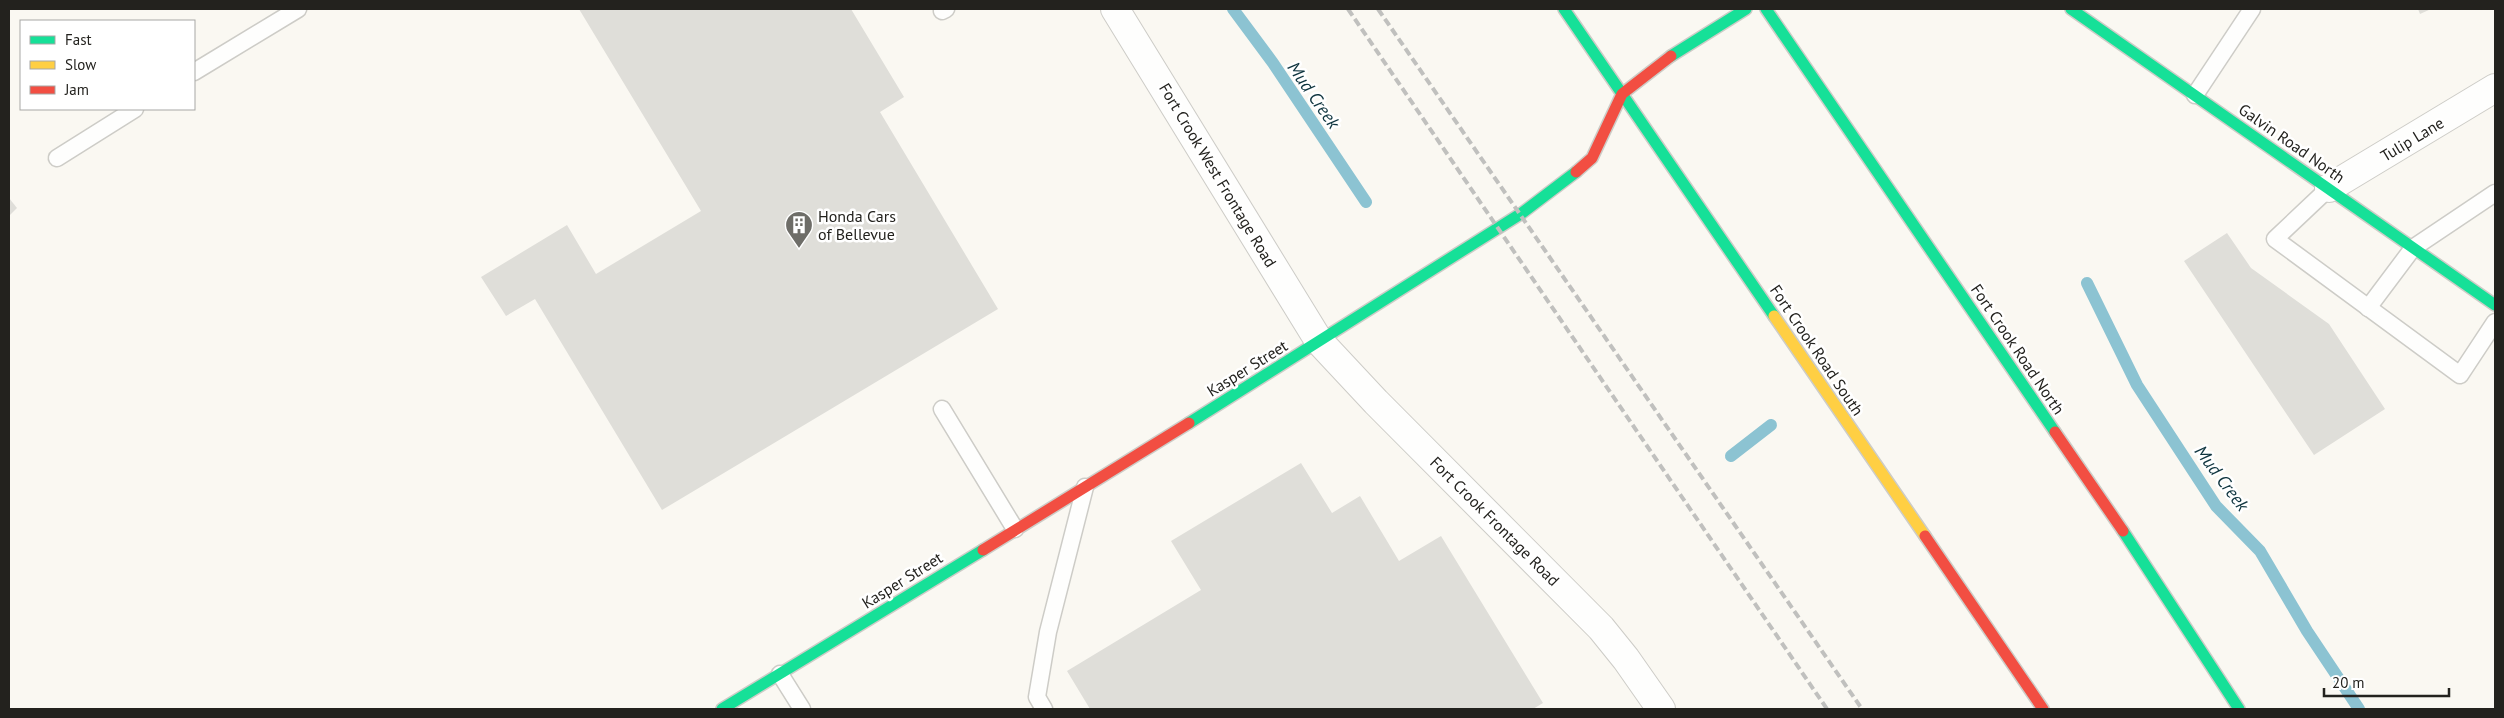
<svg xmlns="http://www.w3.org/2000/svg" width="2504" height="718" font-family="'PT Sans',sans-serif">
<rect width="100%" height="100%" fill="#faf8f2"/>
<g fill="none" stroke-linecap="round" stroke-linejoin="round">
<!-- stream -->
<g stroke="#8cc3d2" stroke-width="12">
<path d="M1233,9l40,54 93,139"/>
<path d="M2087,283l50,102 79,121 44,45 47,80 52,78"/>
<path d="M1731,456l40,-31"/>
</g>
</g>
<!-- building -->
<g fill="#dfded9">
<path d="M579,9h272l53,88 -24,15 118,197 -336,201 -127,-211 -29,17 -25,-39 86,-52 29,49 105,-63z"/>
<path d="M2418,9h13l-11,5z"/>
<path d="M9,198l8,10 -8,8z"/>
<path d="M2227,233l24,35 78,56 56,85 -71,46 -130,-194z"/>
<path d="M1301,463l31,50 28,-17 39,65 42,-25 102,167 -10,6h-443l-23,-38 134,-81 -30,-49z"/>
</g>
<g fill="none" stroke-linecap="round" stroke-linejoin="round">
<defs>
<g id="lane">
<path d="M942,11l4,-2"/>
<path d="M194,72l104,-63"/>
<path d="M2195,95l57,-86"/>
<path d="M57,158l78,-49"/>
<path d="M2329,188l-54,51 185,136 35,-53"/>
<path d="M2368,308l45,-60 82,-55"/>
<path d="M942,409l73,120"/>
<path d="M780,674l22,35"/>
<path d="M1044,709l-7,-12 11,-65 37,-145"/>
</g>
<g id="street">
<path d="M1115,9l204,332 57,61 225,226 25,31 35,50"/>
<path d="M2329,188l166,-100"/>
</g>
<g id="fast">
<path d="M1564,9l210,307"/>
<path d="M1766,9l289,423"/>
<path d="M2071,9l424,296"/>
<path d="M1671,56l75,-47"/>
<path d="M1189,423l333,-210 54,-41"/>
<path d="M2123,531l116,178"/>
<path d="M722,709l261,-159"/>
</g>
<path id="slow" d="M1774,316l151,220"/>
<g id="jam">
<path d="M1576,172l16,-14 30,-64 49,-38"/>
<path d="M2055,432l68,99"/>
<path d="M1925,536l118,173"/>
<path d="M983,550l206,-127"/>
</g>
</defs>
<!-- lane casing -->
<use href="#lane" stroke="#cdccc7" stroke-width="19"/>
<!-- street casing -->
<use href="#street" stroke="#cdccc7" stroke-width="30"/>
<!-- fast casing -->
<use href="#fast" stroke="#cdccc7" stroke-width="14"/>
<!-- slow casing -->
<use href="#slow" stroke="#cdccc7" stroke-width="14"/>
<!-- jam casing -->
<use href="#jam" stroke="#cdccc7" stroke-width="14"/>
<!-- lane -->
<use href="#lane" stroke="#fefefd" stroke-width="16"/>
<!-- street -->
<use href="#street" stroke="#fefefd" stroke-width="28"/>
<!-- fast -->
<use href="#fast" stroke="#16e098" stroke-width="11"/>
<!-- slow -->
<use href="#slow" stroke="#ffcf43" stroke-width="11"/>
<!-- jam -->
<use href="#jam" stroke="#f24e42" stroke-width="11"/>
<!-- rail -->
<g stroke="#c0c0be" stroke-width="4" stroke-dasharray="8 4" stroke-linecap="butt">
<path d="M1348,9l479,700"/>
<path d="M1378,9l484,700"/>
</g>
</g>
<!-- icons -->
<defs>
<symbol id="building-pin" viewBox="-11 -11 22 30"><path d="M0 17L-7.5 6A9.5 9.5 0 1 1 7.5 6Z" fill="#6e6d68" stroke="#fff"/><path d="M-4-6H4V6H1V3H-1V6H-4ZM-2.5-4.3h1.7v1.8h-1.7ZM.8-4.3h1.7v1.8H.8ZM-2.5-1h1.7V.8h-1.7ZM.8-1h1.7V.8H.8Z" fill="#fff"/></symbol>
</defs>
<g fill-rule="evenodd">
<use href="#building-pin" x="783" y="209" width="32" height="43"/>
</g>
<g text-anchor="middle" dominant-baseline="central" stroke-width="5" stroke-linejoin="round" paint-order="stroke">
<!-- street labels -->
<g font-size="16" fill="#23221e" stroke="#fff">
<text transform="translate(2412 139) rotate(-31)">Tulip Lane</text>
<text transform="translate(2292 143) rotate(35)">Galvin Road North</text>
<text transform="translate(1218 175) rotate(59)">Fort Crook West Frontage Road</text>
<text transform="translate(2018 349) rotate(56)">Fort Crook Road North</text>
<text transform="translate(1817 350) rotate(56)">Fort Crook Road South</text>
<text transform="translate(1247 368) rotate(-32)">Kasper Street</text>
<text transform="translate(1495 521) rotate(45)">Fort Crook Frontage Road</text>
<text transform="translate(902 580) rotate(-32)">Kasper Street</text>
</g>
<!-- poi labels -->
<g font-size="16" fill="#23221e" stroke="#fff" text-anchor="start">
<text x="818" y="216">Honda Cars<tspan x="818" dy="18">of Bellevue</tspan></text>
</g>
<!-- water labels -->
<g font-size="18" font-style="italic" fill="#0e343e" stroke="#fff">
<text transform="translate(1314 95) rotate(55)">Mud Creek</text>
<text transform="translate(2222 478) rotate(53)">Mud Creek</text>
</g>
</g>
<!-- border -->
<rect width="2504" height="718" fill="none" stroke="#23221e" stroke-width="20"/>
<!-- legend -->
<rect x="20" y="20" width="175" height="90" fill="#ffffff" stroke="#a7a7a5"/>
<rect x="30" y="36" width="25" height="8" fill="#16e098" stroke="#a7a7a5"/>
<text x="65" y="45" font-size="15" fill="#23221e">Fast</text>
<rect x="30" y="61" width="25" height="8" fill="#ffcf43" stroke="#a7a7a5"/>
<text x="65" y="70" font-size="15" fill="#23221e">Slow</text>
<rect x="30" y="86" width="25" height="8" fill="#f24e42" stroke="#a7a7a5"/>
<text x="65" y="95" font-size="15" fill="#23221e">Jam</text>
<!-- scale -->
<path d="M2324 688v8h125v-8" fill="none" stroke="#23221e" stroke-width="2.5"/>
<text x="2332" y="688" font-size="15" fill="#23221e" stroke="#ffffff" stroke-width="4" paint-order="stroke">20 m</text>
</svg>
